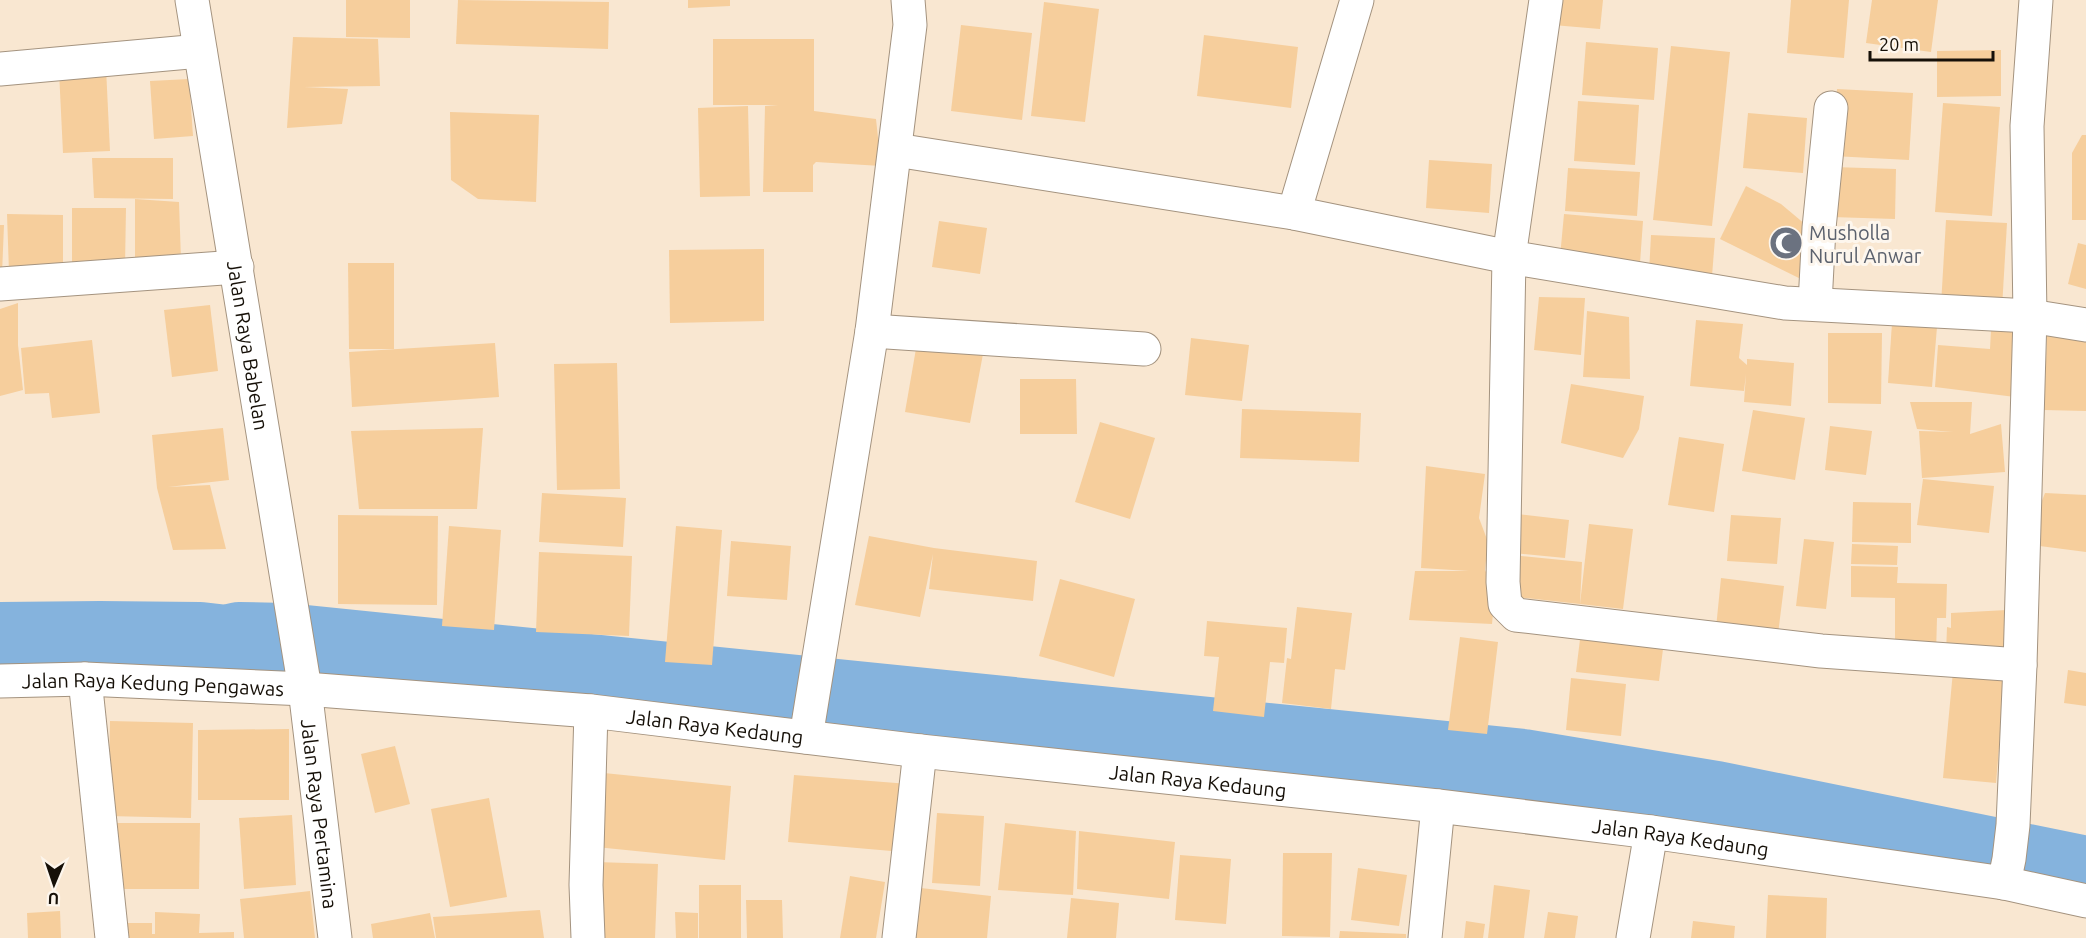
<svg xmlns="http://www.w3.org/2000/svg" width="2086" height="938" font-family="Ubuntu,sans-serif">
<rect width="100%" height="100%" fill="#f9e7d1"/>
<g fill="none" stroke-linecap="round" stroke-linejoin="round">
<!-- river -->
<path stroke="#85b3dd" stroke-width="74" d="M0,639l100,-1 100,1 26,3 13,-3 47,1 1237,126 193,32 370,75"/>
</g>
<!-- building -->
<g fill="#f6ce9c">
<path d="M346,0h64v38l-64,-1z"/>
<path d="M458,0l151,2 -1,47 -152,-5z"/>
<path d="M688,0h42v6l-42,2z"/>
<path d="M1555,0h48l-3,29 -47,-4z"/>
<path d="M1791,0h58l-5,58 -57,-5z"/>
<path d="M1872,0h66l-7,52 -65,-9z"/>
<path d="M1044,2l55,7 -14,113 -54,-6z"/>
<path d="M961,25l71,8 -10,87 -71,-9z"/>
<path d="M1204,35l94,12 -7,61 -94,-12z"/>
<path d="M293,37l85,2 2,47 -76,1 44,2 -6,35 -55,4z"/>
<path d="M713,39h101v72l62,8 5,47 -65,-4 -3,3v27h-50l2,-86 13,-1h-65z"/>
<path d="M1586,42l72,6 -4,52 -72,-5z"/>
<path d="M1671,46l59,6 -18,174 -59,-6z"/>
<path d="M2001,50v46l-64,1v-46z"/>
<path d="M106,68l4,83 -47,2 -4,-82z"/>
<path d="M189,79l4,57 -39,3 -4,-58z"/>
<path d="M1837,89l76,4 -4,67 -76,-4z"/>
<path d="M1578,101l61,4 -4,60 -61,-4z"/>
<path d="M1943,103l57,4 -8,109 -57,-4z"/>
<path d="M748,106l2,90 -50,1 -2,-89z"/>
<path d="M450,112l89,3 -3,87 -58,-3 -27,-19z"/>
<path d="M1748,113l59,5 -4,55 -60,-5z"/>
<path d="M2082,135h4v85h-14v-67z"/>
<path d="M92,158h81v41l-79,-1z"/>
<path d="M1429,160l63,4 -3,49 -63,-5z"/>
<path d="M1833,167l63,2 -1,50 -64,-2z"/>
<path d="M1568,168l72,4 -3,44 -72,-5z"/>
<path d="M1746,186l35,18 31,26 -1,54 -91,-45z"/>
<path d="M135,199l44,3 2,58 -46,1z"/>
<path d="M72,208h54l-1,59h-53z"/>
<path d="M7,214l56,1v58l-54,-1z"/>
<path d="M1564,214l79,7 -3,42 -80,-6z"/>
<path d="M1946,220l61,3 -5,85 -61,-3z"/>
<path d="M939,221l48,7 -7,46 -48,-7z"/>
<path d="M0,225h4l-2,49h-2z"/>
<path d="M1651,235l64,3 -3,38 -63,-3z"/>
<path d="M2078,243l8,2v44l-18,-5z"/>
<path d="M764,249v72l-94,2 -1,-73z"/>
<path d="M348,263h46v86h-45z"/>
<path d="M1539,297l46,1 -4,57 -47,-5z"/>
<path d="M18,303v42l5,45 -23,6v-87z"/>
<path d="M210,305l8,66 -46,6 -8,-67z"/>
<path d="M1587,311l42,6 1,62 -47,-2z"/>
<path d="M1696,320l47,4 -4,34 8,7v-6l47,4 -3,43 -47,-4 2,-28 -2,17 -54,-5z"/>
<path d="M1892,323l45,4 -5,60 -44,-4z"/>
<path d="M1991,330l29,3 -5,64 -80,-10 3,-42 52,4z"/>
<path d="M1828,333h54l-1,71 -53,-1z"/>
<path d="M2047,336l39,1v74l-42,-1z"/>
<path d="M1191,338l58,7 -7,56 -57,-6z"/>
<path d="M92,340l8,73 -48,5 -3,-25 -24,1 -4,-46z"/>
<path d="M495,343l4,54 -147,10 -3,-55z"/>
<path d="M917,343l66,11 -13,69 -65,-11z"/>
<path d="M617,363l3,126 -63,1 -3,-126z"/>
<path d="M1020,379h56l1,55h-57z"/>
<path d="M1571,384l73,12 -5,33 -16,29 -62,-15z"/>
<path d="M1910,402h62l-2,32 31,-10 4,48 -83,6 -3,-47 34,1 -36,-3z"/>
<path d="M1242,409l119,4 -2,49 -119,-4z"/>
<path d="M1753,410l52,8 -10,62 -53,-9z"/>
<path d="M1100,422l55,16 -25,81 -55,-17z"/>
<path d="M1830,426l42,5 -6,44 -41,-5z"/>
<path d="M223,428l6,52 -61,7 42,-2 16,64 -53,1 -16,-62 -5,-53z"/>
<path d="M483,428l-6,81h-118l-8,-78z"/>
<path d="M1679,437l45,7 -10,68 -46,-7z"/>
<path d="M1426,466l59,8 -6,44 9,24 -3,28 10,23 -3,31 -83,-4 6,-49h54l-48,-3z"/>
<path d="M1923,479l71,7 -5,47 -72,-8z"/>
<path d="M542,493l84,5 -3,49 -84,-5z"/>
<path d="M2045,493l41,2v57l-61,-8z"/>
<path d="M1853,502l58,1v40l-59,-1z"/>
<path d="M1517,514l52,6 -4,38 -52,-5z"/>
<path d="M338,515l100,1 -1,89 -99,-1z"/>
<path d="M1731,515l50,3 -4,46 -50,-3z"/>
<path d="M1589,524l44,5 -10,80 -43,-5z"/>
<path d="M449,526l52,4 -7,100 -52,-4z"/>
<path d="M676,526l46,4 -10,135 -47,-3z"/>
<path d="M869,536l65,12 103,13 -4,40 -104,-12 4,-35 -13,63 -65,-12z"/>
<path d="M1804,539l30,3 -8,67 -30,-3z"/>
<path d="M731,541l60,5 -4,54 -60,-4z"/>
<path d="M1852,544l46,2 -1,19 -46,-1z"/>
<path d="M539,552l93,4 -3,80 -93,-4z"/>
<path d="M1512,555l70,7 -2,42 -73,-8z"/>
<path d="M1851,566l47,1 -1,16 50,1 -1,34h-9l-1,36h-41v-56l-44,-1z"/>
<path d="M1721,578l63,8 -6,48 -62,-6z"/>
<path d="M1060,579l75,20 -21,78 -75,-21z"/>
<path d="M1297,607l55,6 -7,57 -10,-1 -4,40 -49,-6 5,-45 4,1z"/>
<path d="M2007,610l-3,43h-58l1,-26 4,1v-15z"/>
<path d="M1207,621l80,7 -3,35 -14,-1 -6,55 -51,-6 6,-54 -15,-1z"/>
<path d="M1581,631l83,10 -5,40 -83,-9z"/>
<path d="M1460,637l38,5 -11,92 -39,-4z"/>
<path d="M2068,670l18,3v33l-22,-3z"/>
<path d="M1953,671l52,5 -9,107 -53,-5z"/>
<path d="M1571,678l55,6 -5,52 -55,-6z"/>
<path d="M110,721l83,2 -2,95 -83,-2z"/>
<path d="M289,729v71h-91v-70z"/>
<path d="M395,746l15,58 -35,9 -14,-59z"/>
<path d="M604,773l127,13 -6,74 -129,-13z"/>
<path d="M794,775l115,9 -6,68 -115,-10z"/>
<path d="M489,798l18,99 -57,10 -19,-98z"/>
<path d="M937,813l47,3 -4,70 -48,-3z"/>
<path d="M292,815l4,70 -52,4 -5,-71z"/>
<path d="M107,823h93l-1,66h-92z"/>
<path d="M1005,823l71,8 -3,64 -75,-5z"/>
<path d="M1079,831l96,11 -6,57 -92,-10z"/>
<path d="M1283,853h49l-2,84 -48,-1z"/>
<path d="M1180,855l51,4 -5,65 -51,-4z"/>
<path d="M596,862l62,2 -3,74h-61z"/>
<path d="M1358,868l49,7 -8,51 -48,-6z"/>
<path d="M850,876l35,6 -9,56h-36z"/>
<rect x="699" y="885" width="42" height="53"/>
<path d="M1494,885l36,5 -6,48h-36z"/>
<path d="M912,887l79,9 -4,42h-81z"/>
<path d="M310,891l5,47h-71l-4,-39z"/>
<path d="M1768,895l59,3 -1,40h-60z"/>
<path d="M1071,898l48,5 -3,35h-49z"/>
<path d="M746,900h36l1,38h-36z"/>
<path d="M540,910l4,28h-108l-3,-21z"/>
<path d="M60,911l1,27h-33l-1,-25z"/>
<path d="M155,912l45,2 -1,19 35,-1v6h-112v-15h30v11h3z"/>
<path d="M675,912l23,1v25h-22z"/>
<path d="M1548,912l30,4 -3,22h-31z"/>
<path d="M430,913l5,25h-62l-2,-14z"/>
<path d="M1466,921l19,3 -2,14h-19z"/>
<path d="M1693,921l42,5 -1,12h-43z"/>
<path d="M1340,931l66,3v4h-67z"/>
</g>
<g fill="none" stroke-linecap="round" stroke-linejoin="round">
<defs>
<g id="minor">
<path d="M1546,0l-37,257 -6,325 2,22 11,11 305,36 199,14"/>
<path d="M0,69l200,-18"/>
<path d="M896,150l398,63 215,44 276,46 245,13 56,9"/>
<path d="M1294,213l63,-213"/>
<path d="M0,284l237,-17"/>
<path d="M1815,304l4,-76 12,-120"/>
<path d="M872,331l272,18"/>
<path d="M85,679l27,259"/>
<path id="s1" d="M0,681l85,-2 220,10 286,22 329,40 518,55 213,26 353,51 82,18"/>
<path d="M806,737l66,-406 38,-306 -2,-25"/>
<path d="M2004,883l5,-24 4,-34 7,-160 10,-349 -3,-190 9,-126"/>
<path d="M588,938l-2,-53 5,-174"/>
<path d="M899,938l21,-187"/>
<path d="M1425,938l13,-132"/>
<path d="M1633,938l18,-106"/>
</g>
<g id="major">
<path id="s2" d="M192,0l113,689 30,249"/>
</g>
</defs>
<!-- minor casing -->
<use href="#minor" stroke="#a4937f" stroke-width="35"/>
<!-- major casing -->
<use href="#major" stroke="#a4937f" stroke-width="35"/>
<!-- minor -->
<use href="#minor" stroke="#fff" stroke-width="33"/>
<!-- major -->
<use href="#major" stroke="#fff" stroke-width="33"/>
</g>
<!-- icons -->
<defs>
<symbol id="mosque-disc" viewBox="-11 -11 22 22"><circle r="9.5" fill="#6b7280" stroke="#fdf6ed"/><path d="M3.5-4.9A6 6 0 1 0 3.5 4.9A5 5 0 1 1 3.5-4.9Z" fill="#fff"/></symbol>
</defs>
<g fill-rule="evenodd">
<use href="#mosque-disc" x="1767" y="224" width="38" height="38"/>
</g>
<g text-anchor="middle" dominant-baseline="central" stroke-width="6" stroke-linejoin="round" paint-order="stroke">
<!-- worship labels -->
<g font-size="20" fill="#5b616d" stroke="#fdf6ed" text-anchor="start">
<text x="1809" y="232">Musholla<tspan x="1809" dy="23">Nurul Anwar</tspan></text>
</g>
<!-- street labels -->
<g font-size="20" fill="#161008" stroke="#fdf6ed">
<text stroke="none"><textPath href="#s2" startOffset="350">Jalan Raya Babelan</textPath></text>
<text stroke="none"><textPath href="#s1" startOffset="153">Jalan Raya Kedung Pengawas</textPath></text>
<text stroke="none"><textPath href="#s1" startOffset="717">Jalan Raya Kedaung</textPath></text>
<text stroke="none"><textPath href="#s1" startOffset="1203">Jalan Raya Kedaung</textPath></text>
<text stroke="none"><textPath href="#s2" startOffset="824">Jalan Raya Pertamina</textPath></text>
<text stroke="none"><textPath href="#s1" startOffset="1689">Jalan Raya Kedaung</textPath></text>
</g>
</g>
<!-- north arrow -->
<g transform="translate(54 884) rotate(182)" stroke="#fdf6ed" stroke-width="4.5" paint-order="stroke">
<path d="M0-4.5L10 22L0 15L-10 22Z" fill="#161008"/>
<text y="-9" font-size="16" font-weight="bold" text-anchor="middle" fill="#161008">U</text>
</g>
<!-- scale -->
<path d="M1870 51v9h123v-9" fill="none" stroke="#161008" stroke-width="3"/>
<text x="1879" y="51" font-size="18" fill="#161008" stroke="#fdf6ed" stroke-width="4.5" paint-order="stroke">20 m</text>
</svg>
